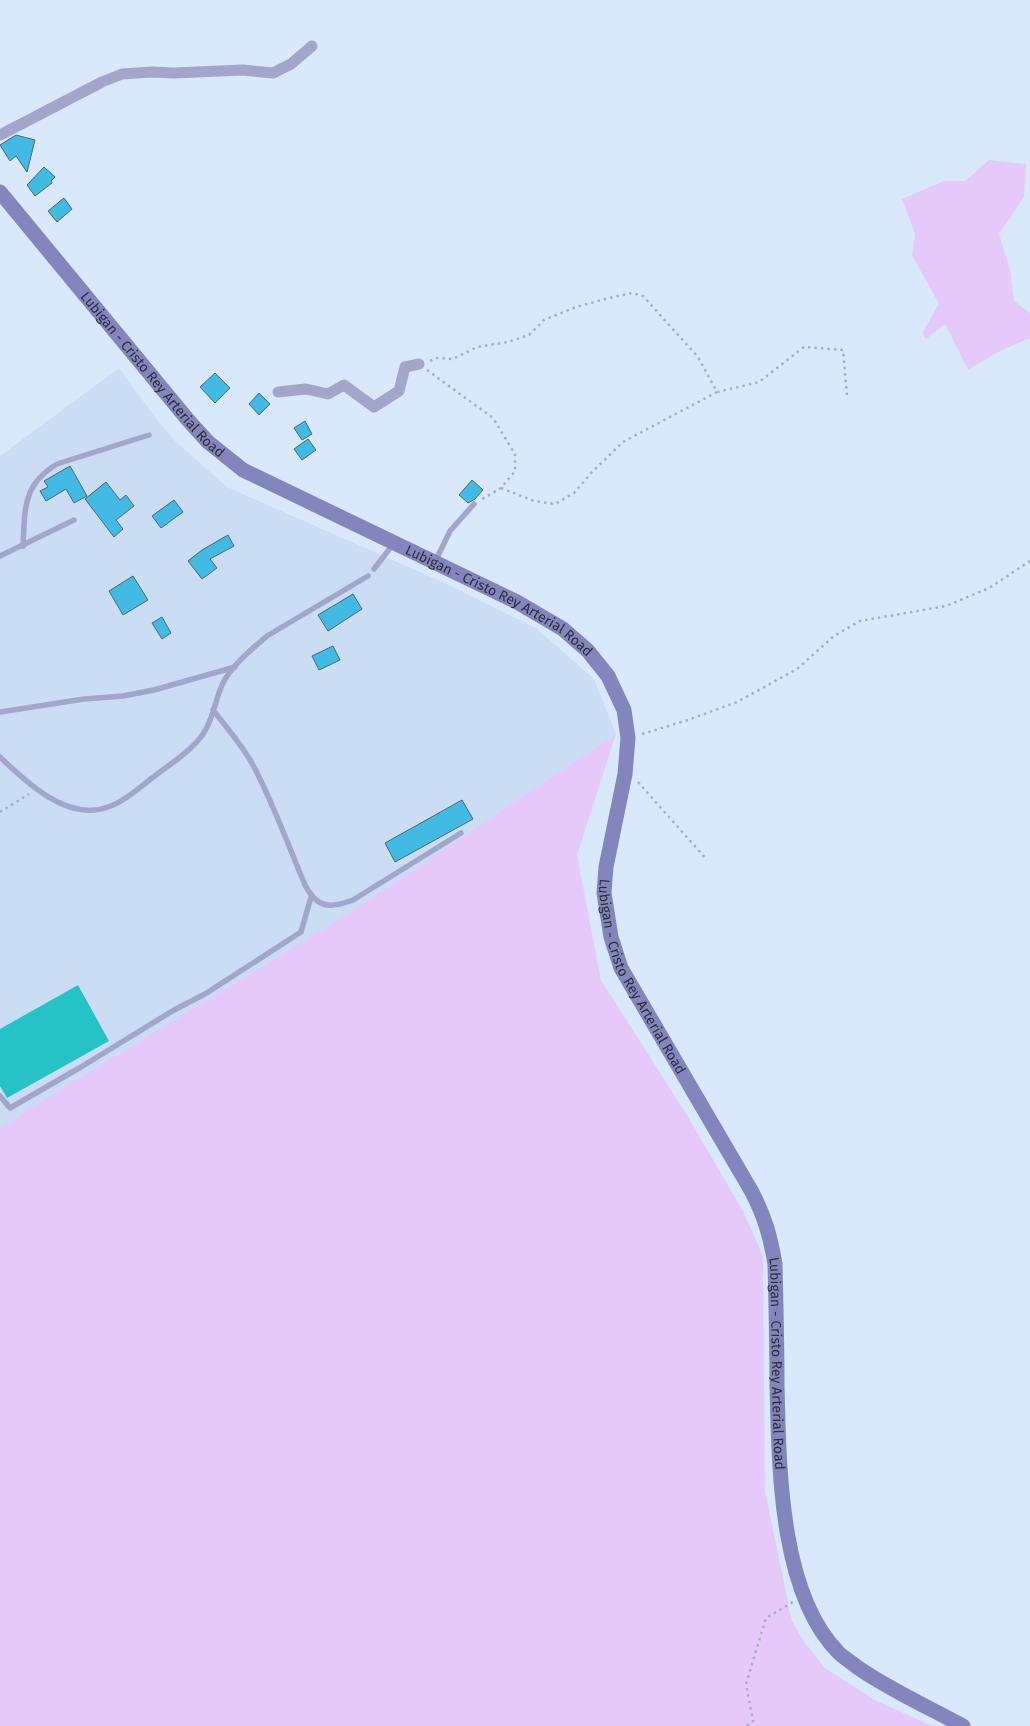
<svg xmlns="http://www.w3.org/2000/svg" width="1030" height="1726" font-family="'Fira Sans',sans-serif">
<rect width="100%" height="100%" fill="#dae8fb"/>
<!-- built -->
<path fill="#caddf5" d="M119,368l36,49 20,24 52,46 222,98 87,43 58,51 22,55 -273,183 -312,190 -31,22v-673z"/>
<!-- green -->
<g fill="#e5c9fb">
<path d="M989,160l37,4 -2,33 -25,37 11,35 4,32 16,12v25l-30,13 -32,19 -23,-46 -19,15 -4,-6 17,-29 -27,-49 3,-21 -13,-35 42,-18h21z"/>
<path d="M616,734l-39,121 24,125 87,137 55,94 20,45 2,235 27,130 11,19 22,28 50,32 57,26h-932v-597l31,-22 312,-190z"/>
</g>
<!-- water -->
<path fill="#27c2c5" d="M78,985l31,56 -102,57 -7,-12v-57z"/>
<!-- building -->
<g fill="#43bae4" stroke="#51666f">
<path d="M16,135l19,5 -8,32 -11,-16 -6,5 -10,-16z"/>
<path d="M44,167l11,10 -4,4 1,2 -17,13 -8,-11z"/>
<path d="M64,198l8,11 -15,13 -9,-11z"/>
<path d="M215,373l15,15 -15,15 -15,-16z"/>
<path d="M259,393l11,11 -11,11 -10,-11z"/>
<path d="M305,421l7,13 -10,6 -8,-12z"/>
<path d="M308,439l8,11 -14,10 -8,-11z"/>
<path d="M70,466l17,30 -13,7 -8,-14 -20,12 -6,-10 8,-4 -4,-6z"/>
<path d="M472,480l11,10 -8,9 -7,4 -9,-8z"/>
<path d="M106,482l14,18 6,-5 8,11 -18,14 7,9 -9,8 -29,-38z"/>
<path d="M174,500l9,12 -22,16 -9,-12z"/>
<path d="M228,535l6,11 -24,13 7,9 -15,11 -14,-18 14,-11z"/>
<path d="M133,576l15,24 -25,15 -14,-24z"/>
<path d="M353,594l9,15 -34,22 -10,-16z"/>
<path d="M162,617l9,16 -9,6 -10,-16z"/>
<path d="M333,646l7,14 -21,10 -7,-14z"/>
<path d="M462,800l11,19 -78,43 -10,-19z"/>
</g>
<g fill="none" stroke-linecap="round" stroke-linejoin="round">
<!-- path -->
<g stroke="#a4afbe" stroke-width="2.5" stroke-dasharray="2.5 4" stroke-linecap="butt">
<path d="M430,361l7,-3 16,1 24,-12 31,-5 21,-7 15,-15 32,-13 33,-9 23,-5 11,3 55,61 19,35 42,-10 45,-35 39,3 4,46"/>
<path d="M427,370l66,48 22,36v17l-14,17 -19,11"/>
<path d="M501,488l33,13 21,3 19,-11 18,-21 31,-30 94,-50"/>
<path d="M642,734l46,-14 49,-18 60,-33 37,-33 26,-15 86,-15 43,-18 41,-27"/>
<path d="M638,782l69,78"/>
<path d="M0,812l29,-18"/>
<path d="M747,1726l6,-5 -7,-37 20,-66 27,-16"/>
</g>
<!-- service -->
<g stroke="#a3a6cb" stroke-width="5.5">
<path d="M23,546c2,-36 -1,-61 34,-82l92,-29"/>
<path d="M0,556l74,-36"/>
<path d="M435,562l15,-31 24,-27"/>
<path d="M374,569l20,-26"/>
<path d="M213,710c14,18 30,36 41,57 20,38 34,78 51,118 12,23 24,24 48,15l108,-67"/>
<path d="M0,712l84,-13 39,-3 31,-6 81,-23"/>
<path d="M0,757c27,26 68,65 108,50 18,-6 33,-21 48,-32 17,-13 40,-27 50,-46 8,-14 10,-32 17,-46 9,-18 29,-34 44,-47l101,-60"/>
<path d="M0,1096l10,12 71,-41 93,-57 31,-16 96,-62 10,-35"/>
</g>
<!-- minor -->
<g stroke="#a3a6cb" stroke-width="11">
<path d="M0,135l102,-53 20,-8 30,-2 22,1 69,-3 30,3 18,-9 21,-18"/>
<path d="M278,392l28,-3 22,5 16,-9 30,22 25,-16 6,-24 14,-3"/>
</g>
<!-- secondary -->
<path stroke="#8386bc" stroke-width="15" id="s1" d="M0,192l188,228 20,22 35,28 274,132 46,27 25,22 20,25 16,34 4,28 -3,36 -19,93 -2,26 7,44 10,31 131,224c13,26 18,43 23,72 1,40 2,81 2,121 2,79 2,209 62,268 5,5 12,9 18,14 33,23 71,40 106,59"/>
</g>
<g text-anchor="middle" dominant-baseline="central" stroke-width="4.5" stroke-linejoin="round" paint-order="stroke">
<!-- street labels -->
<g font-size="14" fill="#2a3037" stroke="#eff5fc">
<text stroke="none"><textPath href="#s1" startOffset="238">Lubigan - Cristo Rey Arterial Road</textPath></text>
<text stroke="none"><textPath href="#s1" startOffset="658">Lubigan - Cristo Rey Arterial Road</textPath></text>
<text stroke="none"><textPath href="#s1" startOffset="1108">Lubigan - Cristo Rey Arterial Road</textPath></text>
<text stroke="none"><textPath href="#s1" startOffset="1528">Lubigan - Cristo Rey Arterial Road</textPath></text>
</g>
</g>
</svg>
